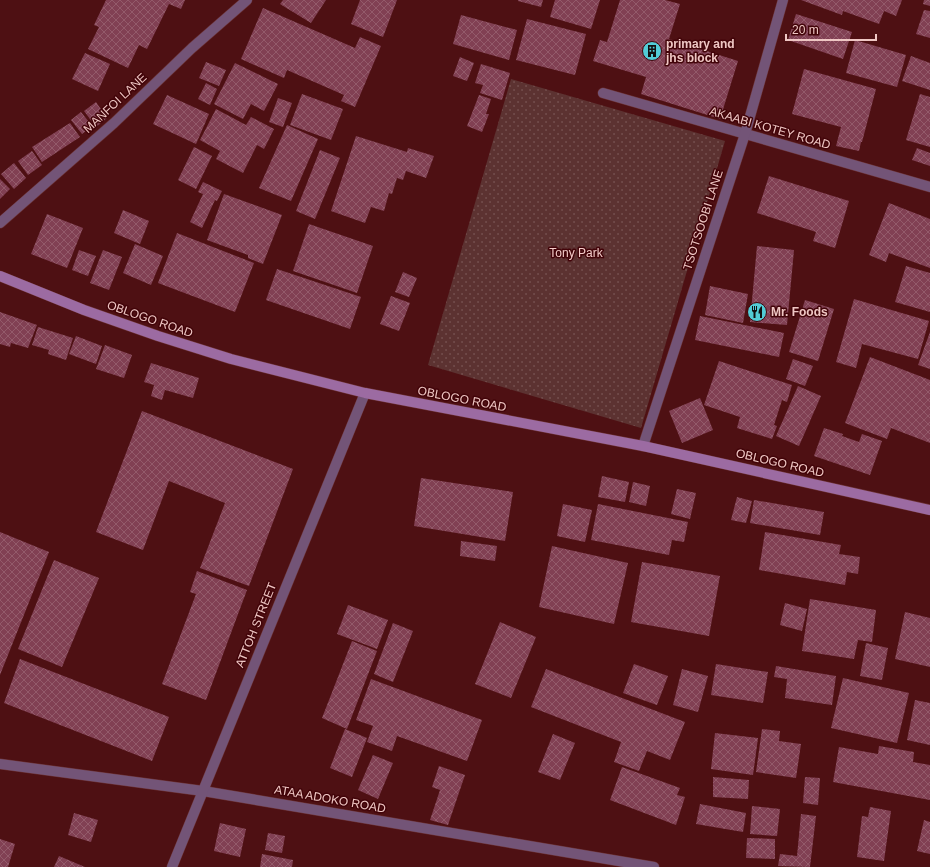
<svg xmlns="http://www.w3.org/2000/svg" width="930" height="867" font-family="Arial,sans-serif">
<defs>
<pattern id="green-dots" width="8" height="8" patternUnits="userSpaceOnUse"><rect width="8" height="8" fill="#5c3231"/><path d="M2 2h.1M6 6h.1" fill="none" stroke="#744e4d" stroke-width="1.8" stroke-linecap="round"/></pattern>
<pattern id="building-cross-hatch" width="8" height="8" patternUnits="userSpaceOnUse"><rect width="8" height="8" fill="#814053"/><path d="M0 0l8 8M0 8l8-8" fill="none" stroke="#935a6a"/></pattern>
</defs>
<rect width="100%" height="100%" fill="#4e1013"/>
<!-- green -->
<path fill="url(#green-dots)" d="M511,79l214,62 -84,287 -213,-63z"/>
<!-- building -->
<g fill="url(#building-cross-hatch)">
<path d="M106,0h79l-4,9 -12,-5 -22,45 -8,-4 -11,23 -40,-19 11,-22 -5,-2z"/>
<path d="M283,0h43l-15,23 -31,-19z"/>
<path d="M360,0h37l-14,37 -32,-13z"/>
<path d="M518,0h25l-2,7 -23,-6z"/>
<path d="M555,0h45l-9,29 -41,-12z"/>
<path d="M620,0h45l15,4 -11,35 69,22 -18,58 -79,-25 5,-17 -53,-16 7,-21 7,2z"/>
<path d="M801,0h101l-6,16 -12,-5 -5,13 -36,-13 -1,4z"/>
<path d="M924,0h6v6l-7,-2z"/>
<path d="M263,8l92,40 5,-11 21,9 -26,61 -14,-6 3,-6 -57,-25 -3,8 -43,-19z"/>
<path d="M924,10l6,1v27l-14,-4z"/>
<path d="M796,14l56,18 -9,27 -55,-19z"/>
<path d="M461,15l56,15 -8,30 -56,-16z"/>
<path d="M527,19l59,15 -11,41 -59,-15z"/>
<path d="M855,40l51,15 -9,32 -51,-14z"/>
<path d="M85,53l25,11 -12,27 -26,-12z"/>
<path d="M911,56l19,7v27l-28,-9z"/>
<path d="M460,57l14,6 -7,18 -14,-5z"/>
<path d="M206,62l20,8 -7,16 -20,-8z"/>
<path d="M235,63l43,21 -14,27 -13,-7 -8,15 -29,-15z"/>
<path d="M481,64l29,9 -8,27 -22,-7 3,-8 -8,-2z"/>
<path d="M804,69l72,20 -14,53h-1l-2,9 -23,-5 5,-19 -49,-13z"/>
<path d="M206,83l11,6 -7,16 -12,-6z"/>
<path d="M302,94l41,15 -12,31 -41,-15z"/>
<path d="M920,94l10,3v50l-24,-7z"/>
<path d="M167,95l42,19 -13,30 -43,-20z"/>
<path d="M479,95l12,4 -5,15h3l-7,18 -15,-6z"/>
<path d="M278,98l14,5 -9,24 -14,-5z"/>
<path d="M96,102l11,16 -11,9 -12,-16z"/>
<path d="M216,109l30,16 5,-8 23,12 -10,20 -7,-4 -14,28 -27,-14 4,-8 -20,-11z"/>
<path d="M81,112l11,14 -10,8 -11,-14z"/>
<path d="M70,123l10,14 -38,25 -10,-15z"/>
<path d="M287,125l31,14 -27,62 -32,-13z"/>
<path d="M356,136l51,16 1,-4 26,8 -8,22 -20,-7 -3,9 -6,-2 -5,16 -3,-1 -5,18 -13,-4 -6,16 -34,-12z"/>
<path d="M194,147l18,9 -16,33 -18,-9z"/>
<path d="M917,148l13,5v13l-18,-6z"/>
<path d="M320,150l20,8 -25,61 -19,-8z"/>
<path d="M32,151l10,14 -14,10 -10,-14z"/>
<path d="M14,163l12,15 -12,11 -13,-15z"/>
<path d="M769,176l80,25 -14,47 -22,-7 3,-9 -59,-19z"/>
<path d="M0,179l10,10 -10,10z"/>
<path d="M203,182l19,9 -5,10 -2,-1 -13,28 -12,-6 13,-28 -5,-2z"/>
<path d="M224,194l58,21 -19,49 -15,-6v-3l-41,-15z"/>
<path d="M889,203l41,16v49l-41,-15 -3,9 -17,-7z"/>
<path d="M123,210l26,11 -9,23 -26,-11z"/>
<path d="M47,214l36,14 -16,40 -36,-14z"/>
<path d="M309,224l64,22 -16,47 -64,-22z"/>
<path d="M177,233l77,30 -19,49 -77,-29z"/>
<path d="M135,244l28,12 -12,29 -28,-12z"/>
<path d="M757,246l37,4 -7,75 -37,-3z"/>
<path d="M79,250l17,6 -8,20 -16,-6z"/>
<path d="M103,250l19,7 -13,33 -19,-7z"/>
<path d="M906,266l24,7v39l-35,-10z"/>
<path d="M277,269l84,28 -11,32 -84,-29z"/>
<path d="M403,272l14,6 -8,19 -14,-5z"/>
<path d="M710,286l38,8 -5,29 -38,-8z"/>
<path d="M391,296l19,7 -11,28 -19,-7z"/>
<path d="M854,299l75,22 -11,38 -56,-15 -6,24 -20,-6z"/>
<path d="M805,300l29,9 -16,52 -29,-9z"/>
<path d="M0,312l37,13 -9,23 -17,-5 -1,4 -10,-3z"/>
<path d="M700,316l84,17 -5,24 -84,-17z"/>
<path d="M38,327l35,11 -7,22 -18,-6 1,-4 -17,-5z"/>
<path d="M930,332v37l-12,-4z"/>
<path d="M76,336l26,10 -6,18 -27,-10z"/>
<path d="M105,345l27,10 -8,23 -28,-9z"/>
<path d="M870,357l60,23v63l-39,-15 -4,11 -42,-16z"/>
<path d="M793,359l20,7 -8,20 -19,-7z"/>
<path d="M719,361l73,24 -5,17 -5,-2 -8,25 3,1 -5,13 -35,-11 3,-11 -36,-12z"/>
<path d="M151,363l48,15 -6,20 -28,-8 -3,10 -11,-4 3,-11 -10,-3z"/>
<path d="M798,386l23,10 -22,50 -23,-10z"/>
<path d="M700,398l13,32 -31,13 -13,-32z"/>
<path d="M142,411l151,58 -44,117 -49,-18 25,-65 -56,-22 -26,69 -47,-18z"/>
<path d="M824,428l19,6 -1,2 17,6 3,-8 20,7 -12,34 -56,-19z"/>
<path d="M602,476l27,6 -4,20 -27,-5z"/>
<path d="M421,478l92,14 -8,49 -91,-15z"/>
<path d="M633,482l17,4 -4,20 -17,-4z"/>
<path d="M677,489l19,4 -6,26 -19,-5z"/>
<path d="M737,497l15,4 -6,22 -15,-3z"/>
<path d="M754,500l70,12 -4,23 -70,-12z"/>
<path d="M563,504l29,6 -7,32 -28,-6z"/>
<path d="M598,504l90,18 -4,20 -12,-2 -3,15 -78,-15z"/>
<path d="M0,532l49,20 -49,123z"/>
<path d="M765,532l76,13 -2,9 21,3 -2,17 -11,-2 -2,13 -86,-15z"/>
<path d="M461,541l36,5 -2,15 -35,-5z"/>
<path d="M552,546l76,17 -14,61 -75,-17z"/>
<path d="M54,560l45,18 -37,89 -44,-18z"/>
<path d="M642,562l78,14 -11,60 -78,-14z"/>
<path d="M197,571l50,19 -41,110 -44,-16 34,-90 -6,-2z"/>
<path d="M810,599l66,11 -4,32 -14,-2 -4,19 -52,-8z"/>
<path d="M785,603l22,6 -5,22 -22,-6z"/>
<path d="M348,605l40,15 -11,29 -40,-15z"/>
<path d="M905,612l25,6v49l-35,-8z"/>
<path d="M500,622l36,15 -25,61 -36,-14z"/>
<path d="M393,623l20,8 -20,51 -19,-8z"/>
<path d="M352,641l25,10 -30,78 -25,-11z"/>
<path d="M866,643l22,5 -6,32 -22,-4z"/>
<path d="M20,659l149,58 -17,44 -148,-58z"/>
<path d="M634,664l34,12 -11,29 -34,-12z"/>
<path d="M716,664l52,8 -5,31 -52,-8z"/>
<path d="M776,666l60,10 -4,29 -47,-7 2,-19 -13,-2z"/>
<path d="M546,669l139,53 -15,38 -23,-9 -8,20 -25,-9 7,-20 -90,-35z"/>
<path d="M682,669l26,7 -10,36 -25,-7z"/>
<path d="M843,678l66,15 -12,50 -66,-15z"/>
<path d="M371,679l111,41 -15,41 -70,-25 -5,15 -25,-9 6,-16 -17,-6z"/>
<path d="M915,700l15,3v42l-23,-5z"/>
<path d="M345,729l22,9 -15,39 -22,-9z"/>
<path d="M762,729l18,2 -1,10 22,3 -5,34 -40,-6z"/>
<path d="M715,733l43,5 -5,37 -42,-6z"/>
<path d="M553,734l22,9 -15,37 -22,-8z"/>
<path d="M879,746l35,6 -1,10 17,3v35l-97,-18 6,-35 39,7z"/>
<path d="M373,755l20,8 -15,36 -20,-9z"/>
<path d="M439,766l26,9 -17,50 -18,-5 10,-30 -8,-3z"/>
<path d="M622,767l58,21 -3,7 8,2 -9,28 -66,-25z"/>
<path d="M713,777l36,3 -1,19 -35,-2z"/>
<path d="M805,777l15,1 -2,27 -15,-2z"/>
<path d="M700,804l46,9 -3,19 -47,-8z"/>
<path d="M752,806l28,3 -3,27 -27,-2z"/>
<path d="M870,807l21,4 -7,50 -27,-4 5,-41 6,1z"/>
<path d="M74,813l24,7 -7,22 -23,-7z"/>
<path d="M801,814l15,2 -6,51 -32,-1 2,-12 17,2z"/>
<path d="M924,820l6,2v32l-13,-3z"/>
<path d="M220,823l26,6 -6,28 -26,-6z"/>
<path d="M268,833l17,3 -3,17 -17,-3z"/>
<path d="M747,838l28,1v20l-29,-1z"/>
<path d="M0,839l15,5 -7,23h-8z"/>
<path d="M262,854l31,6 -1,7h-32z"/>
<path d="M59,856l26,11h-31z"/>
</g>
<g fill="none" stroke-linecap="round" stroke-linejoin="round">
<defs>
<g id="minor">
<path d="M603,93l327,94"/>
<path d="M0,223l114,-100 78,-75 55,-48"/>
<path d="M643,446l102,-312 38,-134"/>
<path d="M0,764l203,27 451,76"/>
<path d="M172,867l193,-474"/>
</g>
<path id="secondary" d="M0,276l84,34 74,26 73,23 134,34 278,53 287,64"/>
</defs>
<!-- minor casing -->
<use href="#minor" stroke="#6b3133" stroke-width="11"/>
<!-- secondary casing -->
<use href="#secondary" stroke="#6b3133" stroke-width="11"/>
<!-- minor -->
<use href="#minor" stroke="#735477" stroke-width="10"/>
<!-- secondary -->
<use href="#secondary" stroke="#9c6ba2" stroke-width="10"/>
</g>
<!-- icons -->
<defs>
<symbol id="building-disc" viewBox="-11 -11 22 22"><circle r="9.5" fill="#52ccd6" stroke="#420409"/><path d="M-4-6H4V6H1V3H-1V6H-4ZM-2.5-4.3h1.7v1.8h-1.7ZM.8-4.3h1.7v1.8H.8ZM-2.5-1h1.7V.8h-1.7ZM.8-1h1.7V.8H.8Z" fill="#111"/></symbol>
<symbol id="restaurant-disc" viewBox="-11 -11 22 22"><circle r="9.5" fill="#52ccd6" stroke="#420409"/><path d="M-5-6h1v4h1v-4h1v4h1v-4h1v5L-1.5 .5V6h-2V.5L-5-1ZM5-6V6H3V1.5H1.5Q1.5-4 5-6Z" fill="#111"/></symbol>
</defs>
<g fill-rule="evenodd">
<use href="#building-disc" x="641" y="40" width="22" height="22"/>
<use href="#restaurant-disc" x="746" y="301" width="22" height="22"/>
</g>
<g text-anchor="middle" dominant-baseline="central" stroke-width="3" stroke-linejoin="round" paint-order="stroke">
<!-- poi labels -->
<g font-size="12" font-weight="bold" fill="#efc7c4" stroke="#420409" text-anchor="start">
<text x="666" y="44">primary and<tspan x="666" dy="14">jhs block</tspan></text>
<text x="771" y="312">Mr. Foods</text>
</g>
<!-- street labels -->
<g font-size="12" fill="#efc7c4" stroke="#420409">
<text transform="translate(115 103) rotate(-43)">MANFOI LANE</text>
<text transform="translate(770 128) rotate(16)">AKAABI KOTEY ROAD</text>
<text transform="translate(703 220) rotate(-72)">TSOTSOOBI LANE</text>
<text transform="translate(150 319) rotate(19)">OBLOGO ROAD</text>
<text transform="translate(462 399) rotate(11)">OBLOGO ROAD</text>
<text transform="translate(780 463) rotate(13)">OBLOGO ROAD</text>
<text transform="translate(256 625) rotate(-68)">ATTOH STREET</text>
<text transform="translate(330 799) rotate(10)">ATAA ADOKO ROAD</text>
</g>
<!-- park labels -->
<g font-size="12" fill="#f4ccc9" stroke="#420409">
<text x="576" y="253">Tony Park</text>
</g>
</g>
<!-- scale -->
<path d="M786 34v6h90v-6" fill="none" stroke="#efc7c4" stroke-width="2"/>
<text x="792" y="34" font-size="12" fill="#efc7c4" stroke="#420409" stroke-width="3" paint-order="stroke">20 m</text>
</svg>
